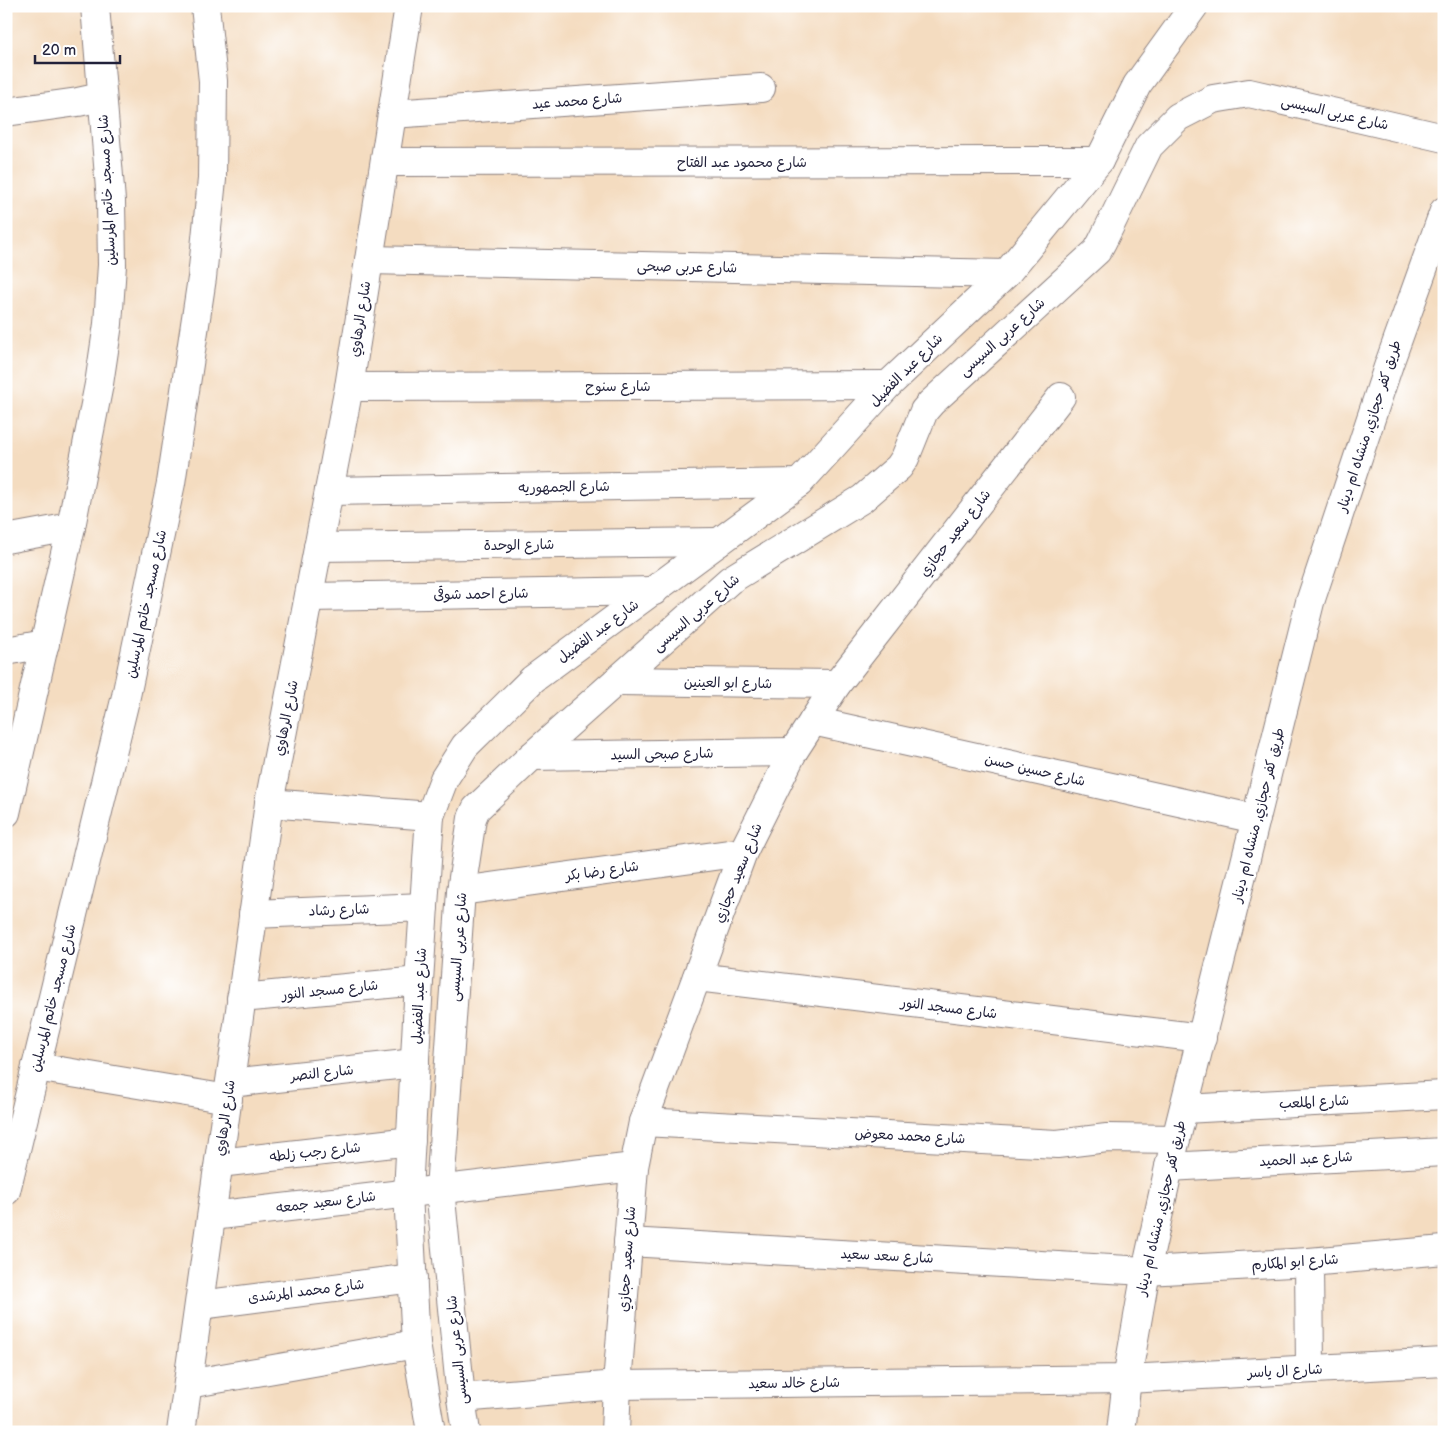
<svg xmlns="http://www.w3.org/2000/svg" width="1450" height="1438" font-family="'Balsamiq Sans','Playpen Sans Arabic',sans-serif">
<rect width="100%" height="100%" fill="#fff"/>
<filter id="ink" filterUnits="userSpaceOnUse"><feTurbulence type="fractalNoise" baseFrequency=".02" numOctaves="2"/><feDisplacementMap in="SourceGraphic" scale="10" xChannelSelector="R" yChannelSelector="G"/><feConvolveMatrix kernelMatrix="1 2 1 2 8 2 1 2 1" color-interpolation-filters="sRGB"/></filter>
<filter id="wash" filterUnits="userSpaceOnUse"><feTurbulence type="fractalNoise" baseFrequency=".0096" numOctaves="4" result="noise"/><feDisplacementMap in="SourceGraphic" scale="20" xChannelSelector="R" yChannelSelector="G"/><feGaussianBlur stdDeviation="1.12" result="paint"/><feColorMatrix in="noise" values="0 0 0 0 0 0 0 0 0 0 0 0 0 0 0 0 0 1.4 0 .05"/><feComposite in="paint" operator="in"/></filter>
<g filter="url(#wash)">
<rect width="100%" height="100%" fill="#f4dcc0"/>
</g>
<g filter="url(#ink)">
<g fill="none" stroke-linecap="round" stroke-linejoin="round">
<defs>
<g id="minor">
<path d="M6,112l72,-10 23,-5"/>
<path d="M392,114l369,-26"/>
<path d="M385,162l714,-1"/>
<path d="M369,260l637,14"/>
<path d="M349,387l539,-2"/>
<path d="M329,491l470,-8"/>
<path d="M6,539l65,-12"/>
<path d="M318,547l401,-5"/>
<path d="M309,597l345,-6"/>
<path d="M6,651l39,-7"/>
<path d="M618,681l219,3"/>
<path d="M813,721l443,98"/>
<path d="M532,756l261,-4"/>
<path d="M269,803l161,13"/>
<path d="M6,813l65,-286 28,-143 9,-60 4,-59 -1,-64 -16,-195"/>
<path d="M461,891l282,-39"/>
<path d="M253,914l171,-7"/>
<path d="M697,977l505,61"/>
<path d="M241,998l178,-17"/>
<path d="M36,1067l192,32"/>
<path d="M230,1083l185,-20"/>
<path d="M1184,1109l260,-14"/>
<path d="M643,1122l414,22 50,-6 69,1"/>
<path d="M219,1163l192,-22"/>
<path d="M1169,1167l275,-15"/>
<path d="M6,1191l120,-495 45,-213 31,-205 10,-99 1,-98 -8,-75"/>
<path d="M212,1216l422,-49"/>
<path d="M628,1242l518,29 163,-9 135,-12"/>
<path d="M1309,1262l1,107"/>
<path d="M200,1305l213,-27"/>
<path d="M188,1384l228,-40"/>
<path d="M461,1398l156,-13 510,-6 317,-17"/>
<path d="M431,1432l-15,-88 -8,-151 11,-212 11,-165 14,-37 21,-33 68,-67 266,-196 89,-98 118,-111 93,-113 38,-76 57,-79"/>
<path d="M466,1432l-5,-34 -21,-209 21,-298 11,-73 4,-9 56,-53 198,-176 132,-81 37,-32 6,-9 19,-47 7,-8 166,-152 5,-9 47,-96 29,-29 35,-18 36,-6 195,45"/>
<path d="M615,1432l2,-47 17,-218 9,-45 100,-270 50,-100 44,-68 224,-287"/>
<path d="M1121,1432l6,-53 19,-108 23,-104 141,-565 79,-238 55,-153"/>
</g>
<path id="tertiary" d="M181,1432l88,-629 80,-416 60,-381"/>
</defs>
<!-- minor casing -->
<use href="#minor" stroke="#8b7f7e" stroke-width="30"/>
<!-- tertiary casing -->
<use href="#tertiary" stroke="#8b7f7e" stroke-width="30"/>
<!-- minor -->
<use href="#minor" stroke="#fff" stroke-width="28"/>
<!-- tertiary -->
<use href="#tertiary" stroke="#fff" stroke-width="28"/>
</g>
</g>
<g text-anchor="middle" dominant-baseline="central" stroke-width="5" stroke-linejoin="round" paint-order="stroke">
<!-- street labels -->
<g font-size="14" fill="#22223b" stroke="#fff">
<text transform="translate(577 101) rotate(-4)">شارع محمد عيد</text>
<text transform="translate(1335 113) rotate(13)">شارع عربى السيسى</text>
<text x="742" y="162">شارع محمود عبد الفتاح</text>
<text transform="translate(107 190) rotate(-93)">شارع مسجد خاتم المرسلين</text>
<text transform="translate(687 267) rotate(1)">شارع عربى صبحى</text>
<text transform="translate(360 319) rotate(-81)">شارع الرهاوي</text>
<text transform="translate(1002 337) rotate(-42)">شارع عربى السيسى</text>
<text transform="translate(906 370) rotate(-45)">شارع عبد الفضيل</text>
<text x="618" y="386">شارع سنوح</text>
<text transform="translate(1369 426) rotate(-72)">طريق كفر حجازي, منشاه ام دينار</text>
<text transform="translate(564 487) rotate(-1)">شارع الجمهوريه</text>
<text transform="translate(955 533) rotate(-52)">شارع سعيد حجازي</text>
<text transform="translate(519 545) rotate(-1)">شارع الوحدة</text>
<text transform="translate(481 594) rotate(-1)">شارع احمد شوقى</text>
<text transform="translate(146 604) rotate(-78)">شارع مسجد خاتم المرسلين</text>
<text transform="translate(696 613) rotate(-41)">شارع عربى السيسى</text>
<text transform="translate(598 631) rotate(-36)">شارع عبد الفضيل</text>
<text transform="translate(728 683) rotate(1)">شارع ابو العينين</text>
<text transform="translate(286 718) rotate(-79)">شارع الرهاوي</text>
<text transform="translate(662 754) rotate(-1)">شارع صبحى السيد</text>
<text transform="translate(1035 770) rotate(13)">شارع حسين حسن</text>
<text transform="translate(1258 815) rotate(-76)">طريق كفر حجازي, منشاه ام دينار</text>
<text transform="translate(602 871) rotate(-8)">شارع رضا بكر</text>
<text transform="translate(738 873) rotate(-68)">شارع سعيد حجازي</text>
<text transform="translate(339 910) rotate(-2)">شارع رشاد</text>
<text transform="translate(458 947) rotate(-86)">شارع عربى السيسى</text>
<text transform="translate(330 990) rotate(-6)">شارع مسجد النور</text>
<text transform="translate(419 996) rotate(-87)">شارع عبد الفضيل</text>
<text transform="translate(53 998) rotate(-76)">شارع مسجد خاتم المرسلين</text>
<text transform="translate(949 1008) rotate(7)">شارع مسجد النور</text>
<text transform="translate(322 1073) rotate(-6)">شارع النصر</text>
<text transform="translate(1314 1102) rotate(-3)">شارع الملعب</text>
<text transform="translate(225 1118) rotate(-82)">شارع الرهاوي</text>
<text transform="translate(910 1136) rotate(3)">شارع محمد معوض</text>
<text transform="translate(315 1152) rotate(-6)">شارع رجب زلطه</text>
<text transform="translate(1306 1159) rotate(-3)">شارع عبد الحميد</text>
<text transform="translate(326 1202) rotate(-7)">شارع سعيد جمعه</text>
<text transform="translate(1161 1208) rotate(-77)">طريق كفر حجازي, منشاه ام دينار</text>
<text transform="translate(887 1256) rotate(3)">شارع سعد سعيد</text>
<text transform="translate(627 1259) rotate(-86)">شارع سعيد حجازي</text>
<text transform="translate(1295 1262) rotate(-4)">شارع ابو المكارم</text>
<text transform="translate(306 1291) rotate(-7)">شارع محمد المرشدى</text>
<text transform="translate(457 1350) rotate(-96)">شارع عربى السيسى</text>
<text transform="translate(1285 1371) rotate(-3)">شارع ال ياسر</text>
<text transform="translate(794 1383) rotate(-1)">شارع خالد سعيد</text>
</g>
</g>
<!-- margin -->
<rect width="1450" height="1438" fill="none" stroke="#fff" stroke-width="25"/>
<!-- scale -->
<path d="M35 55v8h85v-8" fill="none" stroke="#22223b" stroke-width="2.5"/>
<text x="42" y="55" font-size="15" fill="#22223b" stroke="#ffffff" stroke-width="4" paint-order="stroke">20 m</text>
</svg>
